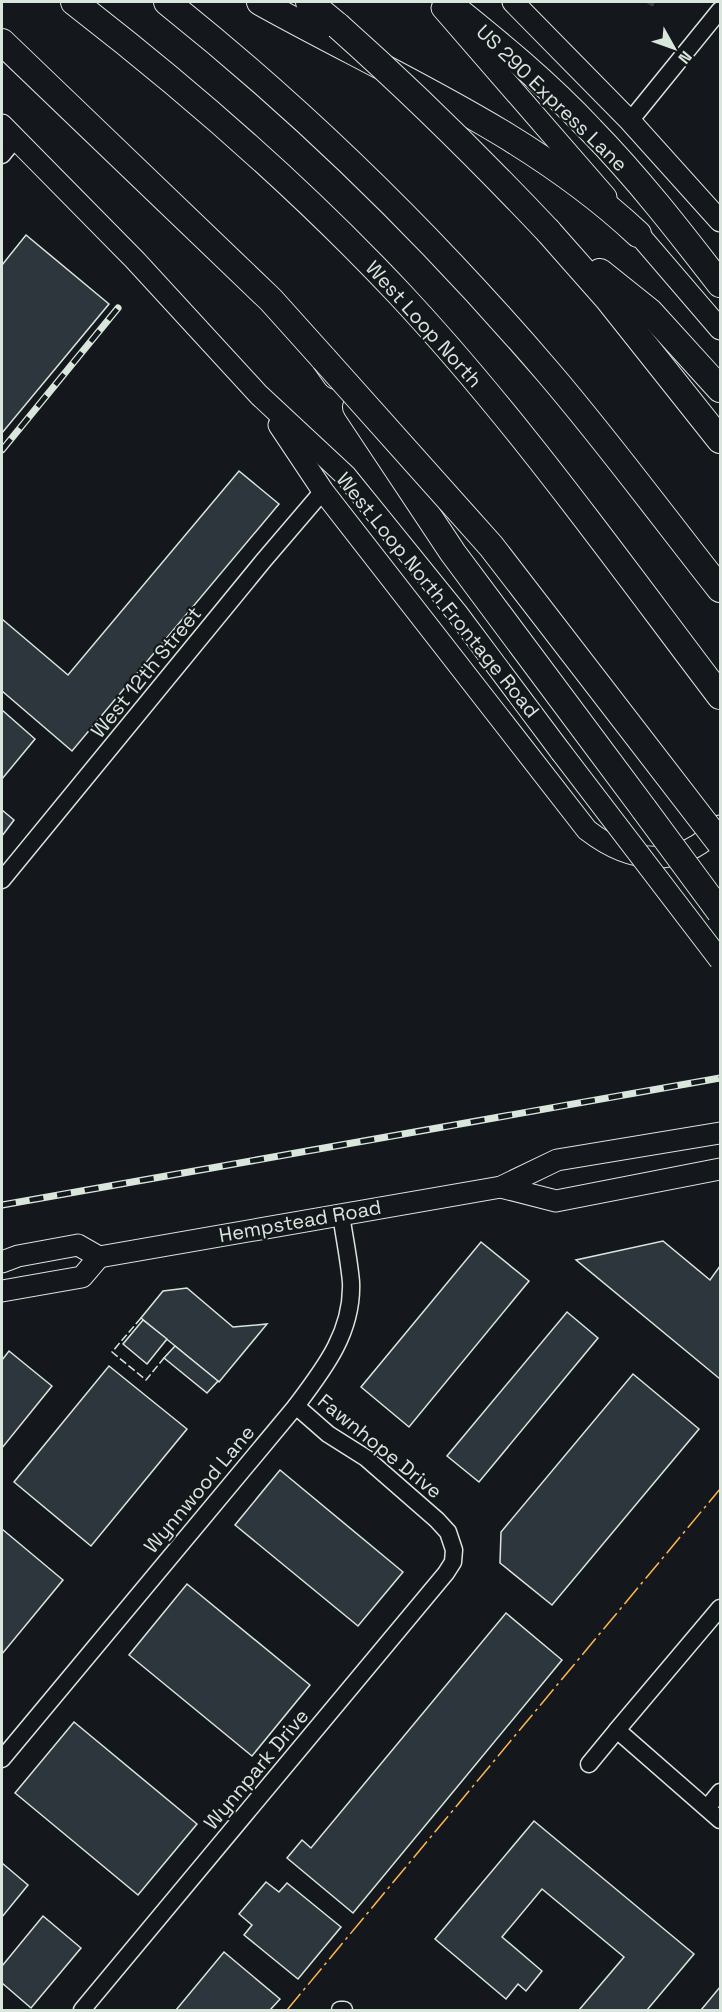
<svg xmlns="http://www.w3.org/2000/svg" width="722" height="2012" font-family="'Space Grotesk',sans-serif">
<rect width="100%" height="100%" fill="#14181c"/>
<g fill="none" stroke-linecap="round" stroke-linejoin="round">
<!-- stream -->
<path stroke="#2f3f4d" stroke-width="4.5" d="M649,2l3,2"/>
</g>
<!-- building -->
<g fill="#2c363c" stroke="#d8e6dc" stroke-width="1.5">
<path d="M26,235l83,69 -107,129v-168z"/>
<path d="M239,471l40,33 -207,247 -70,-60v-72l66,56z"/>
<path d="M2,710l33,29 -33,40z"/>
<path d="M2,810l12,10 -12,16z"/>
<path d="M663,1241l47,39 10,-14v113l-144,-119z"/>
<path d="M481,1242l48,39 -120,146 -48,-40z"/>
<path d="M187,1288l46,39 34,-3 -48,58 -78,-64 22,-27z"/>
<path d="M567,1312l31,26 -119,144 -32,-26z"/>
<path d="M143,1320l24,19 -20,25 -24,-20z"/>
<path d="M175,1346l43,35 -11,12 -43,-35z"/>
<path d="M9,1351l43,35 -50,62v-88z"/>
<path d="M109,1366l78,63 -96,117 -77,-64z"/>
<path d="M633,1374l66,55 -147,176 -52,-42 1,-31z"/>
<path d="M280,1470l123,102 -45,54 -123,-101z"/>
<path d="M2,1529l61,51 -61,74z"/>
<path d="M187,1584l123,101 -58,71 -123,-101z"/>
<path d="M506,1613l56,47 -209,253 -66,-55 15,-18 9,8z"/>
<path d="M74,1722l123,102 -59,71 -123,-102z"/>
<path d="M534,1821l160,133 -47,56h-68l45,-53 -82,-68 -40,48 40,34 -16,20 -8,-7 -12,15 -71,-60z"/>
<path d="M2,1863l26,22 -26,32z"/>
<path d="M266,1882l13,10 8,-9 54,44 -43,52 -54,-44 8,-10 -13,-11z"/>
<path d="M43,1916l38,32 -50,60 -29,-25v-17z"/>
<path d="M224,1952l56,47 -10,11h-94z"/>
<path d="M720,1987v23h-19z"/>
</g>
<g fill="none" stroke-linecap="round" stroke-linejoin="round">
<defs>
<g id="minor">
<path d="M630,121l90,-111"/>
<path d="M2,155l13,-16"/>
<path d="M2,880l262,-320 59,-69"/>
<path d="M720,1608l-103,122 103,90"/>
<path d="M2,1759l294,-353c28,-37 57,-74 55,-124 -2,-23 -7,-46 -10,-68"/>
<path d="M589,1764l28,-34"/>
<path d="M707,1808l13,-16"/>
<path d="M82,2010l364,-437 7,-11 1,-12 -6,-18 -11,-12 -71,-62 -38,-24 -32,-28"/>
<path d="M340,2010h4"/>
</g>
<g id="major">
<path d="M513,2l117,119 90,100"/>
<path d="M442,8l164,189"/>
<path d="M2,125l132,134 125,136 87,81 111,137 104,139"/>
<path d="M629,223l91,106"/>
<path d="M279,425l44,66 264,339c44,34 93,40 133,-4"/>
<path d="M501,1187l55,14 164,-32"/>
<path d="M2,1262l16,-6 60,-11 21,12 402,-70 56,-27 163,-27"/>
<path d="M2,1291l80,-14 17,-20"/>
</g>
<g id="highway">
<path d="M74,2c115,89 224,184 324,290 118,126 218,267 322,404"/>
<path d="M167,2c138,110 266,236 381,370 60,70 115,145 172,217"/>
<path d="M260,2c129,72 269,130 378,232"/>
<path d="M309,2l29,24"/>
<path d="M447,2c50,40 100,81 144,128 47,48 88,101 129,154"/>
<path d="M2,42l269,258 53,59 12,17"/>
<path d="M548,231l60,68 112,141"/>
<path d="M600,272l50,40 70,77"/>
<path d="M356,407l97,146 191,256"/>
</g>
</defs>
<!-- minor casing -->
<use href="#minor" stroke="#d8e6dc" stroke-width="19"/>
<!-- major casing -->
<use href="#major" stroke="#d8e6dc" stroke-width="23"/>
<!-- highway casing -->
<use href="#highway" stroke="#d8e6dc" stroke-width="28"/>
<!-- minor -->
<use href="#minor" stroke="#14181c" stroke-width="16"/>
<!-- major -->
<use href="#major" stroke="#14181c" stroke-width="21"/>
<!-- highway -->
<use href="#highway" stroke="#14181c" stroke-width="26"/>
<defs>
<g id="rail">
<path d="M2,450l116,-142"/>
<path d="M2,1205l718,-127"/>
</g>
</defs>
<!-- rail casing -->
<use href="#rail" stroke="#d8e6dc" stroke-width="7"/>
<!-- rail -->
<use href="#rail" stroke="#14181c" stroke-width="4.5" stroke-dasharray="14" stroke-linecap="butt"/>
<defs>
<path id="major-bridge" d="M561,752l159,208"/>
<g id="highway-bridge">
<path d="M338,26c73,65 143,134 210,205"/>
<path d="M324,359l167,187 229,297"/>
<path d="M644,809l76,103"/>
</g>
</defs>
<!-- major-bridge casing -->
<use href="#major-bridge" stroke="#d8e6dc" stroke-width="23" stroke-linecap="butt"/>
<!-- highway-bridge casing -->
<use href="#highway-bridge" stroke="#d8e6dc" stroke-width="28" stroke-linecap="butt"/>
<!-- major-bridge -->
<use href="#major-bridge" stroke="#14181c" stroke-width="21"/>
<!-- highway-bridge -->
<use href="#highway-bridge" stroke="#14181c" stroke-width="26"/>
<!-- fence -->
<path stroke="#d8e6dc" stroke-width="1.5" stroke-dasharray="8 3" stroke-linecap="butt" d="M141,1318l-29,34 34,28 18,-22"/>
<!-- power -->
<path stroke="#ffb74d" stroke-width="1.5" stroke-dasharray="21 4.5 3 4.5" stroke-linecap="butt" d="M287,2010l433,-521"/>
</g>
<g text-anchor="middle" dominant-baseline="central" stroke-width="4.5" stroke-linejoin="round" paint-order="stroke">
<!-- street labels -->
<g font-size="20" fill="#d8e6dc" stroke="#14181c">
<text transform="translate(552 98) rotate(44)">US 290 Express Lane</text>
<text transform="translate(424 324) rotate(48)">West Loop North</text>
<text transform="translate(438 595) rotate(51)">West Loop North Frontage Road</text>
<text transform="translate(146 672) rotate(-51)">West 12th Street</text>
<text transform="translate(300 1221) rotate(-10)">Hempstead Road</text>
<text transform="translate(380 1446) rotate(39)">Fawnhope Drive</text>
<text transform="translate(199 1489) rotate(-50)">Wynnwood Lane</text>
<text transform="translate(256 1769) rotate(-50)">Wynnpark Drive</text>
</g>
</g>
<!-- border -->
<rect width="722" height="2012" fill="none" stroke="#d8e6dc" stroke-width="6"/>
<!-- north arrow -->
<g transform="translate(674 48) rotate(130)" stroke="#14181c" stroke-width="4.5" paint-order="stroke">
<path d="M0-4.5L10 22L0 15L-10 22Z" fill="#d8e6dc"/>
<text y="-9" font-size="16" font-weight="bold" text-anchor="middle" fill="#d8e6dc">N</text>
</g>
</svg>
